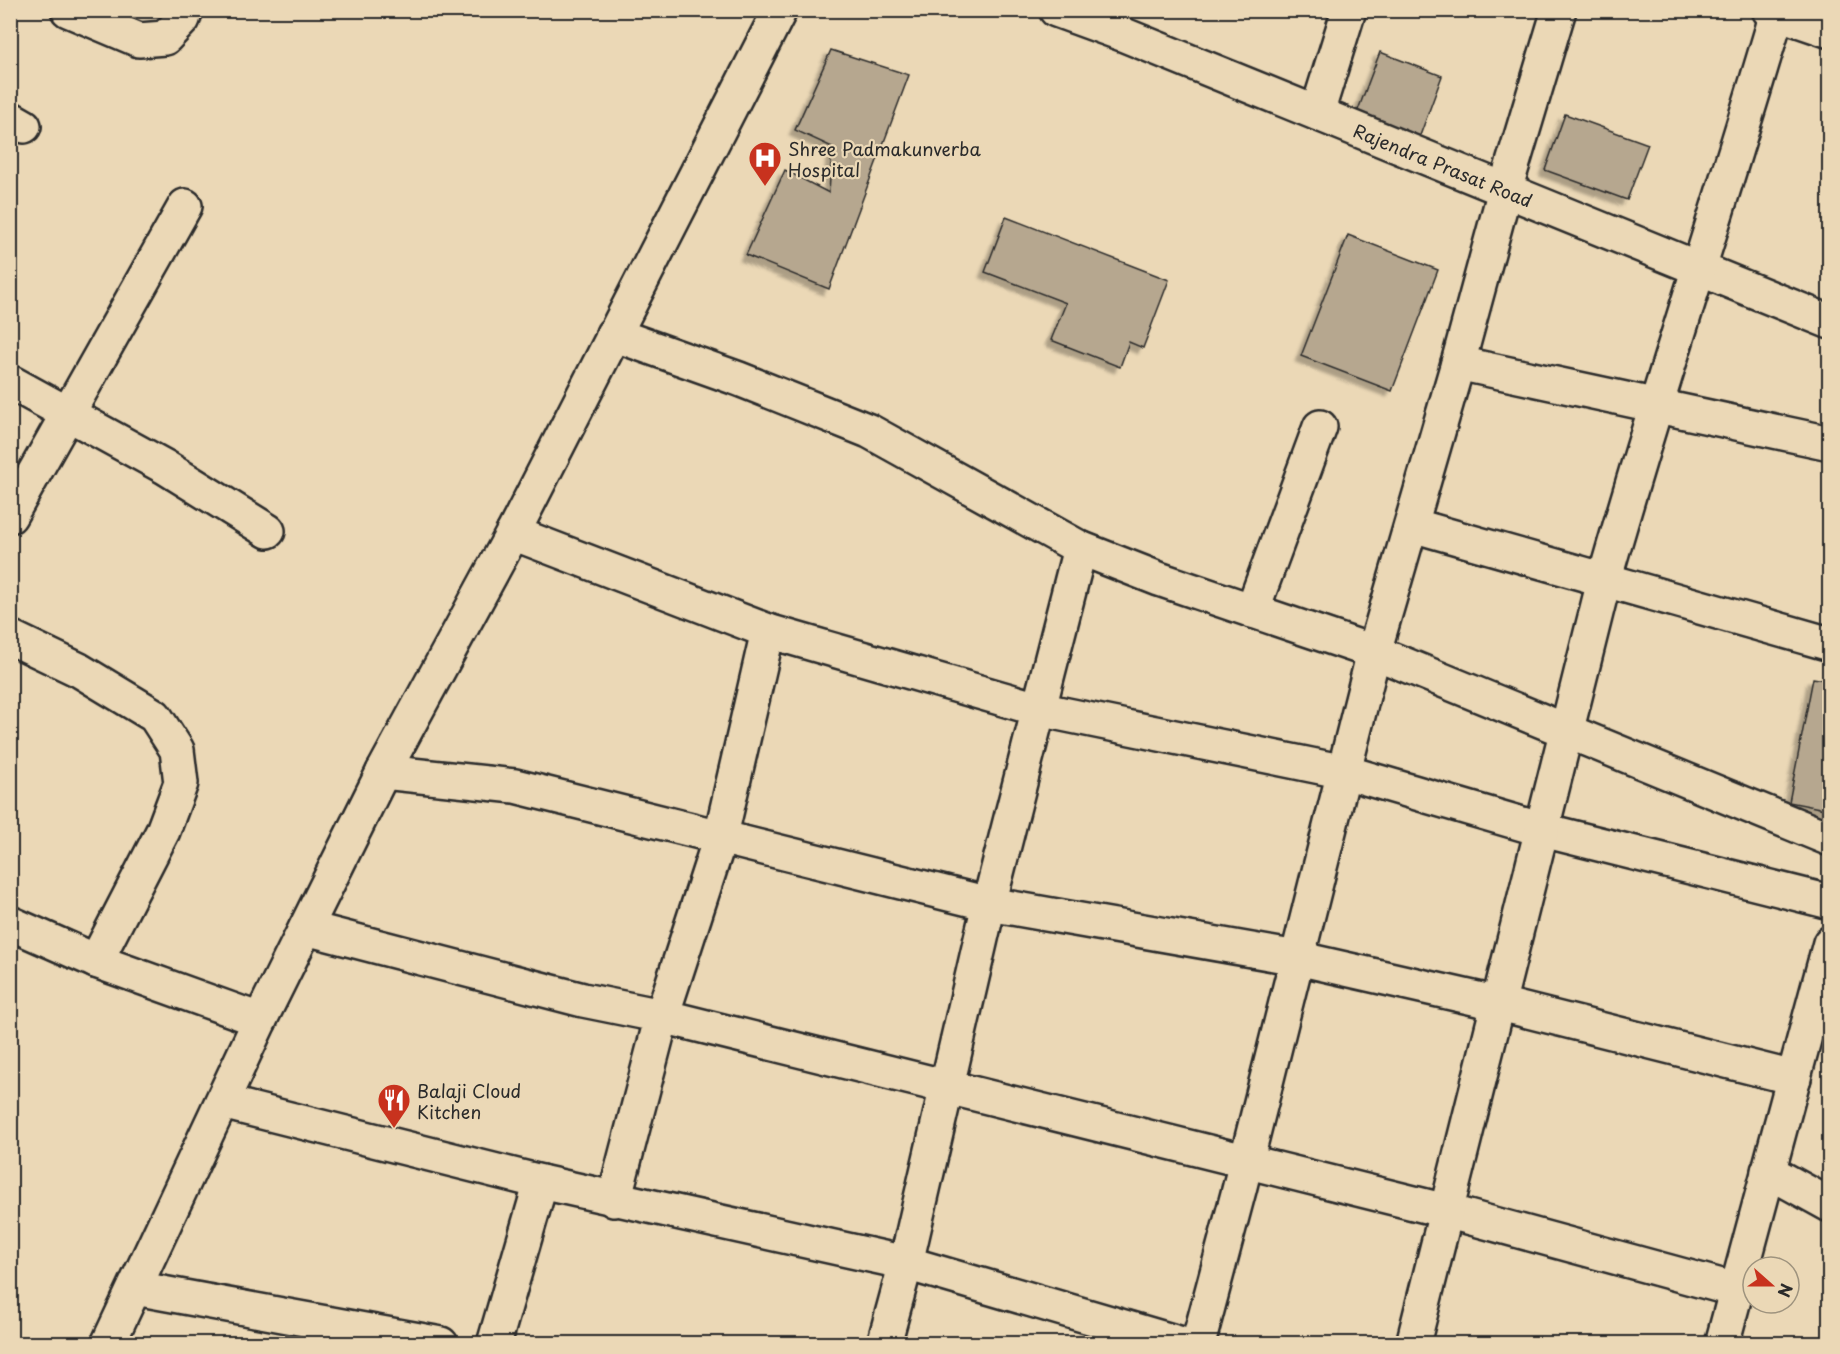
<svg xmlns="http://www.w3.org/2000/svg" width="1840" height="1354" font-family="'Playpen Sans',sans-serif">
<defs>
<filter id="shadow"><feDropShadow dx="-5.5" dy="5.5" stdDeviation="1.5" flood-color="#0004"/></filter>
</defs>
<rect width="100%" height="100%" fill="#ebd8b6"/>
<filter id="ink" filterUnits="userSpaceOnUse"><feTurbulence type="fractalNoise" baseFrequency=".0167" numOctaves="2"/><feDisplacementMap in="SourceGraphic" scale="12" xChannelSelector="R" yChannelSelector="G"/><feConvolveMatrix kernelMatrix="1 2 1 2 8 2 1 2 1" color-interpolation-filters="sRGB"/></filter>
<g filter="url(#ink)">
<!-- building -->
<g fill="#b6a78f" stroke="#2b2b2b" stroke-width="1.5" filter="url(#shadow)">
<path d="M831,50l78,25 -80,214 -83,-34 39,-85 44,23 3,-46 -37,-17z"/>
<path d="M1380,52l62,24 -24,65 -63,-23z"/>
<path d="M1565,114l83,30 -21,56 -82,-30z"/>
<path d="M1006,217l163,63 -26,68 -14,-6 -9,25 -69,-27 15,-37 -81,-31z"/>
<path d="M1348,235l90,35 -46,121 -91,-35z"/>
<path d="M1813,678l17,3v129l-41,-8z"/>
</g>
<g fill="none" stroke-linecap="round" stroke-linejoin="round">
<defs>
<g id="minor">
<path d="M68,10l71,30 26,-2 18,-19 3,-9"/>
<path id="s1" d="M1056,10l66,24 708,288"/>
<path d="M1769,10l61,21"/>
<path d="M1317,113l32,-103"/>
<path d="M10,118l14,8"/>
<path d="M613,334l126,45 130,52 211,117 79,31 215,73 456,187"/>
<path d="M1458,363l372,80"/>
<path d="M10,382l155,85 103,64"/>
<path d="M10,516l175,-310"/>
<path d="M1412,525l418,119"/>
<path d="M513,533l255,98"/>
<path d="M1252,611l68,-184"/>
<path d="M10,637l69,33 76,46 22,34 4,33 -18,48 -67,130"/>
<path d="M383,772l132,14 474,118 308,54 203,46 294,74"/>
<path d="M10,923l86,38 164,59"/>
<path d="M306,928l277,72 79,16 784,195 290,79"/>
<path d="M222,1102l319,80"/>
<path d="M1768,1171l62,34"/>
<path d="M614,1200l48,-184 59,-181 47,-204 270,78 307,63 198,58 287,72"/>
<path d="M135,1288l306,56"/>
<path d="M108,1344l152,-324 123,-248 130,-239 267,-523"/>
<path d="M494,1344l47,-162 365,81 276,81"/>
<path d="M884,1344l22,-81 83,-359 91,-356"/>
<path d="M1198,1344l41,-154 135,-538 84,-289 47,-173 54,-180"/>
<path d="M1413,1344l191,-763c54,-191 118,-380 174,-571"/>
<path d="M1722,1344l108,-401"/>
</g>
</defs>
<!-- minor casing -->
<use href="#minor" stroke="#2b2b2b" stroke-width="38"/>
<!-- minor -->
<use href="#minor" stroke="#ebd8b6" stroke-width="33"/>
</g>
</g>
<!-- icons -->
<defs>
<symbol id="hospital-pin" viewBox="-11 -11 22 30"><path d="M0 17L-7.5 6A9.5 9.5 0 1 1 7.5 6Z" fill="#c8321e" stroke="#ebd8b6"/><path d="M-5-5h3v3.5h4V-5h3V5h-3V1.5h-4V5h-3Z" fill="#fff"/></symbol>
<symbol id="restaurant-pin" viewBox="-11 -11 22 30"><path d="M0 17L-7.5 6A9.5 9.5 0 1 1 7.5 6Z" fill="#c8321e" stroke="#ebd8b6"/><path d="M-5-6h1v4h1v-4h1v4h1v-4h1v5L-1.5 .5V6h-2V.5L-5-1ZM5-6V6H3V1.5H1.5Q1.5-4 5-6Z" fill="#fff"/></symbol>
</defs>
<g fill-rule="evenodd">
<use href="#hospital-pin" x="746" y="139" width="38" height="52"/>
<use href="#restaurant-pin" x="375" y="1081" width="38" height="52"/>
</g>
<g text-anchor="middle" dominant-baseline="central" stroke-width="4.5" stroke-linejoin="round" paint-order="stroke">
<!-- poi labels -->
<g font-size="18" fill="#2b2b2b" stroke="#ebd8b6" text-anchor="start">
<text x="788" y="148">Shree Padmakunverba<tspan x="788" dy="21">Hospital</tspan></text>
<text x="417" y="1090">Balaji Cloud<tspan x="417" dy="21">Kitchen</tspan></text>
</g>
<!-- street labels -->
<g font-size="18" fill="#2b2b2b" stroke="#ebd8b6">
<text stroke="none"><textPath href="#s1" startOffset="417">Rajendra Prasat Road</textPath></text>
</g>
</g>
<!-- margin -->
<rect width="1840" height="1354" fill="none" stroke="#ebd8b6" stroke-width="36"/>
<rect x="18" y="18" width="1804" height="1318" fill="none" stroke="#2b2b2b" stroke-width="2" filter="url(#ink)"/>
<!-- north arrow -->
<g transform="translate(1771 1285) rotate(111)"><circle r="28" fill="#ebd8b6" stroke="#9e937e" stroke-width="1.5"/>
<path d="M0-4.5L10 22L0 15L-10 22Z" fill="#c8321e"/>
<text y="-9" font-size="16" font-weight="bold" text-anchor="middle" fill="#2b2b2b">N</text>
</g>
</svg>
